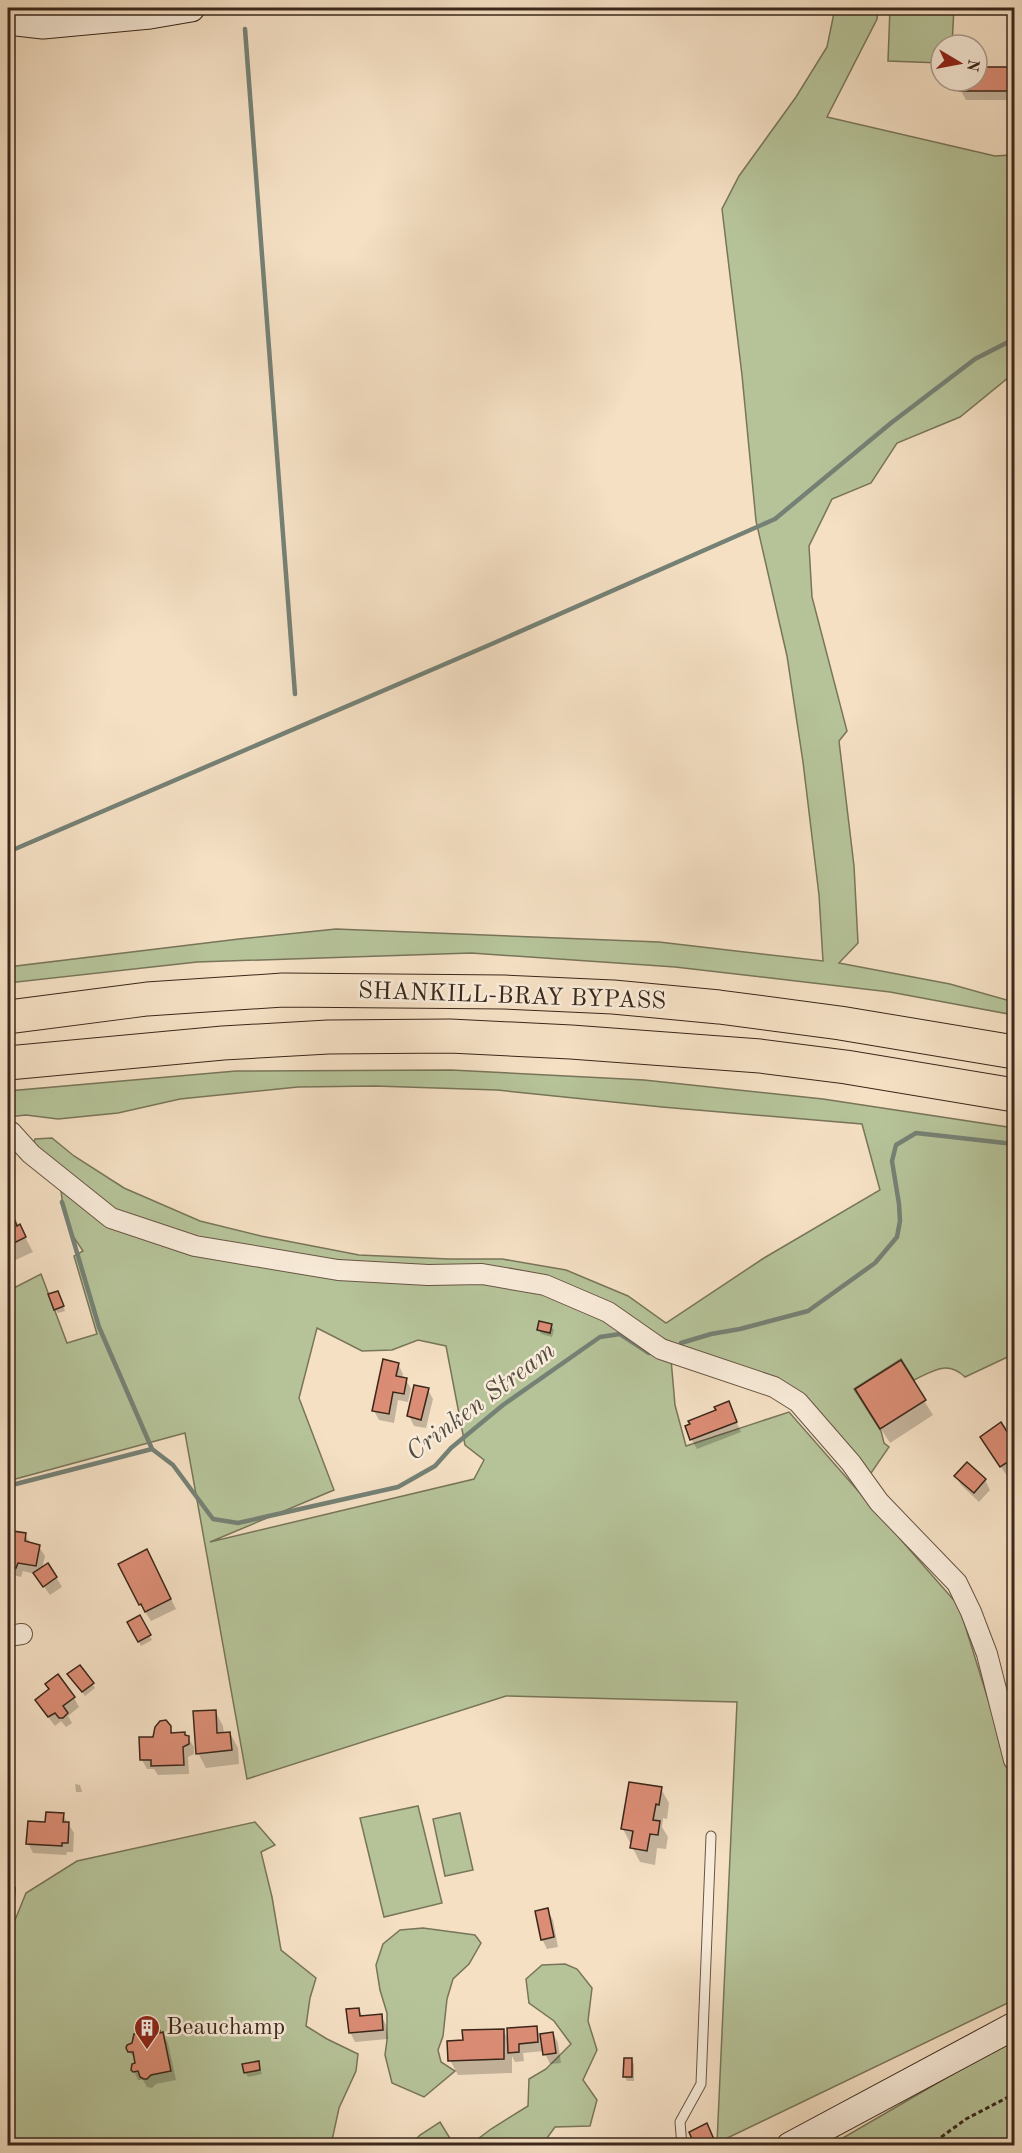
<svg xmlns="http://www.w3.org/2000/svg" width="1022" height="2153" font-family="'Old Standard TT',serif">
<rect width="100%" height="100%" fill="#f5e0c4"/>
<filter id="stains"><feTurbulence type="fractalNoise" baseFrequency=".00333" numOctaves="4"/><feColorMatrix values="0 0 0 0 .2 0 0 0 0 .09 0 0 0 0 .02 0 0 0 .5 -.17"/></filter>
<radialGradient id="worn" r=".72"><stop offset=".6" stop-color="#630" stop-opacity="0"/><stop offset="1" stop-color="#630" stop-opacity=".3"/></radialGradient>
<!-- green -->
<g fill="#b6c399" stroke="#78755a" stroke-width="1.5" fill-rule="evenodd">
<path d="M835,8h43l-1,11 -50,98 168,39 16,-1 3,4v217l-6,2 -48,39 -63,26 -26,40 -39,16 -23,47 3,51 35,134 -8,10 15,125 4,77 -19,20 111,21 64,18v13l-124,-23 -215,-25 -204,-14 -274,9 -189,21v-16l231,-28 97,-10 323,13 164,19 -4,-66 -16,-133 -16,-106 -31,-135 -14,-146 -20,-166 17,-33 57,-79 31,-50z"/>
<path d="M890,8h64l-2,37h-11v18l-53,-2z"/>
<path d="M451,1070l193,10 179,19 191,29v226l-49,23c-18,-17 -32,-6 -51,3l-13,-21 -47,30 27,42 3,12 5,4 -20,29c-30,-45 -61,-85 -114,-105 -8,-4 -18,-5 -27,-7 -24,-7 -47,-15 -69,-28l12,23 4,46 11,41 103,-34 170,194 55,177v217l-297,143 20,-441 -231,-6 -259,83 -62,-346 -177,48v-190l33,-17 26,69 30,-9 -23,-78 9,-5 -10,-15 -10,-28 -2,-18 -29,-42 3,-9 17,-1 22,18 50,32 76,33 61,15 98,19 90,4h53l64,11 62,26 38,27 98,-65 116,-68 -18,-66 -200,-17 -165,-17 -122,-4 -77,1 -118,12 -62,14 -60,6 -32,-4 -18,2v-26l228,-20zM317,1328l45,23 30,-1 26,-10 28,6 19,99 19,15 -10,19 -264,63 124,-52 -35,-92z"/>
<path d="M418,1806l24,97 -58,14 -24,-99z"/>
<path d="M460,1813l13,57 -28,6 -12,-57z"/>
<path d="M255,1822l20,23 -14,7 11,45 9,53 35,28 -6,20 -4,28 21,13 31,15 -2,17 -17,37 -8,37h-323v-214l3,-1 15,-37 51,-32z"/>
<path d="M423,1928l52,7 6,8 -12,21 -16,15 -6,20 -4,37 -5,14 3,12 14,9 -31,26 -32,-14 -7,-28 2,-15v-27l-7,-23 -4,-25 7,-21 17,-14z"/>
<path d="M565,1964l12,5 15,19 -4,33 9,29 -14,30 14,20 -7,26 -35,1 -13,18h-72l21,-16 37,-23 1,-27 17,-10 25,-25 -17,-23 -25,-18 -3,-24 16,-14z"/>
<path d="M1014,2040v105l-185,1 167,-97z"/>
<path d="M440,2122l14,23h-44l10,-10z"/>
</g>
<!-- shadow -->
<g fill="#0003">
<path d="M978,69h36v31h-48l-5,-9v-10h16z"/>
<path d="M8,1205l25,47 -24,11 -1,-3z"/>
<path d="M60,1297l5,14 -7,2 -3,-4z"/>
<path d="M551,1326l3,4 -2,7 -11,-3 -2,-5z"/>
<path d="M900,1362l33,53 -43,28 -25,-39z"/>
<path d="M398,1364l5,10 -1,5 4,1 5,9 -3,13 -10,-2 -4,23 -15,-3 -5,-9z"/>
<path d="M428,1390l5,9 -7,29 -12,-2 -5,-10z"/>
<path d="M728,1403l13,29 -44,17 -6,-10 26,-28z"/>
<path d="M1000,1424l14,21v26l-7,5 -20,-30z"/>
<path d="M967,1464l18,16 5,10 -11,12 -18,-17 -5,-9z"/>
<path d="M8,1525l6,7 11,3 6,9 8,3 6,9 -3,13 14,8 6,10 -12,8 -15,-21 -12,-3 -2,6 -13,-3z"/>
<path d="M152,1561l24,48 -25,12 -11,-17z"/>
<path d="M139,1617l13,23 -11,6 -12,-23z"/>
<path d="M72,1678l20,6 3,4 -10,8z"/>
<path d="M74,1698l5,9 -11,9 4,7 -6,4 -5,-6 -6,5 -13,-17z"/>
<path d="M215,1711l8,15 1,8 6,-1 8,15 1,16 -33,4 -8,-15z"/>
<path d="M169,1727l5,7 14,4 6,9v7l-6,3 1,17 -31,1 -4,-6h-7l-5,-9z"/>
<path d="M75,1784l5,1 2,7h-6z"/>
<path d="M661,1789l8,14 -2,16 -4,-1 -1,9 6,10 -2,12 -9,-1 -2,17 -15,-3 -17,-33z"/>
<path d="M63,1815l11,18 -1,19h-6l-1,3 -33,-2 -5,-10 18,-19z"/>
<path d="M8,1889h6l2,5 -1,9h-7z"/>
<path d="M547,1910l6,10 5,27 -11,2 -5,-10z"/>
<path d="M358,2009l5,8 18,-2 5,10 2,14 -33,3 -5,-10z"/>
<path d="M157,2024l11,19 8,37 -20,4 -4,4 -5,-1 -4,-7h-5l-5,-10 3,-6v-4l-8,-10 14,-16z"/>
<path d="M536,2028l4,7 13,-2 5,10 3,20 -11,1 -6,-13 -21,2 1,8 -9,1 -3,-6v17l-54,2 -8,-15 14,-18 39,-12 6,11z"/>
<path d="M631,2060l3,4v17h-7l-2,-4z"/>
<path d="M258,2063l4,11 -14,3 -3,-5z"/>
</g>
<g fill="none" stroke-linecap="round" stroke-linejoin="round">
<!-- stream -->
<g stroke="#758175" stroke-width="4.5">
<path d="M245,29l50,665"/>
<path d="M8,852l479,-206 288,-127 116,-96 84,-64 39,-20"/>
<path d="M62,1202l37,125 53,122"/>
<path d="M681,1343l30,-9 29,-5 68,-18 67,-48 22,-26 3,-16 -1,-17 -7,-43 4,-16 20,-12 98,11"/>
<path d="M8,1486l144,-37 21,16 40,54 25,4 160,-36 37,-21 16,-18 52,-43 97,-68 20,-3 29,19"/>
</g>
</g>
<!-- building -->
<g fill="#db8d75" stroke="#3a271a" stroke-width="1.5">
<path d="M977,67h37v24h-55v-10h18z"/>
<path d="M8,1204l9,22 3,-2 6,13 -18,9z"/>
<path d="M58,1291l6,15 -10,4 -6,-16z"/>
<path d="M539,1321l13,3 -2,9 -13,-3z"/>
<path d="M383,1359l16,4 -3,13 11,2 -3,16 -11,-2 -4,22 -17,-3z"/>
<path d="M901,1360l25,40 -46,29 -25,-40z"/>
<path d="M414,1385l15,3 -8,32 -14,-4z"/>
<path d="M729,1401l8,21 -47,18 -5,-14 5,-2 -2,-3 28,-11 -2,-3z"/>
<path d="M1001,1422l13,21v15l-14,9 -20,-30z"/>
<path d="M967,1462l19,17 -12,14 -20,-17z"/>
<path d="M8,1522l5,5v4l13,2 -1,8 15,4 -4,21 -18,-3 -2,5 -8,-2z"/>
<path d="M147,1549l24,50 -26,13 -4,-8 -2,1 -21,-41z"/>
<path d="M48,1563l9,14 -14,10 -10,-14z"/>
<path d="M140,1615l11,20 -13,7 -11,-20z"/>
<path d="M80,1665l14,18 -12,9 -15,-18z"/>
<path d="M58,1674l17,23 -12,9 5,7 -5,5h-4l-4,-5 -7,4 -13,-17 14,-11 -4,-5z"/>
<path d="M216,1710l1,23 13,-1 2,18 -36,4 -3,-43z"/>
<path d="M166,1720l5,6v7l14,-1v3l4,1v8l-6,3 1,18 -33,1v-6h-11l-1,-23h14l2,-10 5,-6z"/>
<path d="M629,1782l33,5 -3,18 -3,-1 -3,16 7,1 -2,14 -8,-1 -3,17 -17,-3 3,-17 -12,-2z"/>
<path d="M46,1812l18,1 -1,9h6l-1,21h-6v3l-36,-2 2,-23 17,1z"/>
<path d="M8,1887l7,1 -1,12 -6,-1z"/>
<path d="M548,1908l6,29 -13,3 -6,-29z"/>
<path d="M359,2008l1,8 22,-2 1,16 -34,3 -3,-24z"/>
<path d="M158,2022l2,11 3,-1 8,39 -20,4 -4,4h-3l-4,-2 -2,-6 -5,1 -2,-2 1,-6 3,-1 -2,-11h-5l-2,-4 1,-3 5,-2 2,-9 6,-1 -1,-7z"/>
<path d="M537,2026l1,16 -19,2v8l-11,1 -1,-25z"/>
<path d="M504,2029v30l-56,2 -1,-20 16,-1 -1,-10z"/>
<path d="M553,2032l3,21 -13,2 -3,-21z"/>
<path d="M624,2058h8v19h-9z"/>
<path d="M259,2061l1,9 -16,3 -2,-9z"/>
<path d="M707,2123l8,19 -8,4h-12l-6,-14z"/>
</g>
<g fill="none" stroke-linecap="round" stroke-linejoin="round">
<defs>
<path id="lane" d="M682,2146l-2,-24 21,-38 10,-248"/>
<g id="street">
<path d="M11,1132l20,22 80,64 84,28 143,24 90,5 54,-1 63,11 63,27 53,37 113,38 24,15 53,61 28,39 78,81 14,29 16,42 27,106"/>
<path d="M8,1636l14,-2"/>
</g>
<g id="secondary">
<path d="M8,21l35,4 107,-10 41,-7"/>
<path d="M790,2146l224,-120"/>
</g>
<g id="highway">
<path d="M8,1017l139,-18 136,-9 221,2 109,5 106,10 121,16 174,29"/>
<path d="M8,1063l215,-20 105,-6 122,-1 121,6 189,14 86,11 168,28"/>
</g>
</defs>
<!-- lane casing -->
<use href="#lane" stroke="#695544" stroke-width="11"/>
<!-- street casing -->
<use href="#street" stroke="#695544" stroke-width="22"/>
<!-- secondary casing -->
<use href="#secondary" stroke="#3a271a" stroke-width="29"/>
<!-- highway casing -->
<use href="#highway" stroke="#3a271a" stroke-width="35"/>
<!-- path -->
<path stroke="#3a271a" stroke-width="3" stroke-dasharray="4.5 3" stroke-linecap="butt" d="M929,2146l37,-27 48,-25"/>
<!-- lane -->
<use href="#lane" stroke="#f8ebd9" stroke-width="9"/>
<!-- street -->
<use href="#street" stroke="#f8ebd9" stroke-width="20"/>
<!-- secondary -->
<use href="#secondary" stroke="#f8ebd9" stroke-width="27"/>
<!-- highway -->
<use href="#highway" stroke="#f5e0c4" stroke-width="33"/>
</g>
<!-- icons -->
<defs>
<symbol id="building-pin" viewBox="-11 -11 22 30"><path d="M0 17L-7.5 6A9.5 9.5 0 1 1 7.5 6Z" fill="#8f2418" stroke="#f8ebd9"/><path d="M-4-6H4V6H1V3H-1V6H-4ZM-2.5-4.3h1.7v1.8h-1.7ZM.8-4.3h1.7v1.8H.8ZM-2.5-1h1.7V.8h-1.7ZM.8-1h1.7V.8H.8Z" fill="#fff"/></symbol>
</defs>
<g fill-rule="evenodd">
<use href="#building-pin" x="132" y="2013" width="30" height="40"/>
</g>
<g text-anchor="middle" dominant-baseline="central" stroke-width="5" stroke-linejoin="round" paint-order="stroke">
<!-- street labels -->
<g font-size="24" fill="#3a271a" stroke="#f8ebd9">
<text transform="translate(512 997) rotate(2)">SHANKILL-BRAY BYPASS</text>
</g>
<!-- poi labels -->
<g font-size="24" fill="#3a271a" stroke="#f8ebd9" text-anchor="start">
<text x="166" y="2028">Beauchamp</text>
</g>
<!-- water labels -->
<g font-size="26" font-style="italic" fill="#534c40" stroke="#f8ebd9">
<text transform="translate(481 1402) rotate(-37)">Crinken Stream</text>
</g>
</g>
<!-- margin -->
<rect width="1022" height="2153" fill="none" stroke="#f5e0c4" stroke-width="30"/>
<rect x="9" y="9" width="1004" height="2135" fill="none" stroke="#3a271a" stroke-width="3"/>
<rect x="15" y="15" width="992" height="2123" fill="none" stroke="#3a271a" stroke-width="1.5"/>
<!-- north arrow -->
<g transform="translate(959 63) rotate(100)"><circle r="28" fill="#f8ebd9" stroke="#ac9d8d" stroke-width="1.5"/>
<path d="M0-4.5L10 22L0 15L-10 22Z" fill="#8f2418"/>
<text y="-9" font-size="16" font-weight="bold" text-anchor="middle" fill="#3a271a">N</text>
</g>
<rect width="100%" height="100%" filter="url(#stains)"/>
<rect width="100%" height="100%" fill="url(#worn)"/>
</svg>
